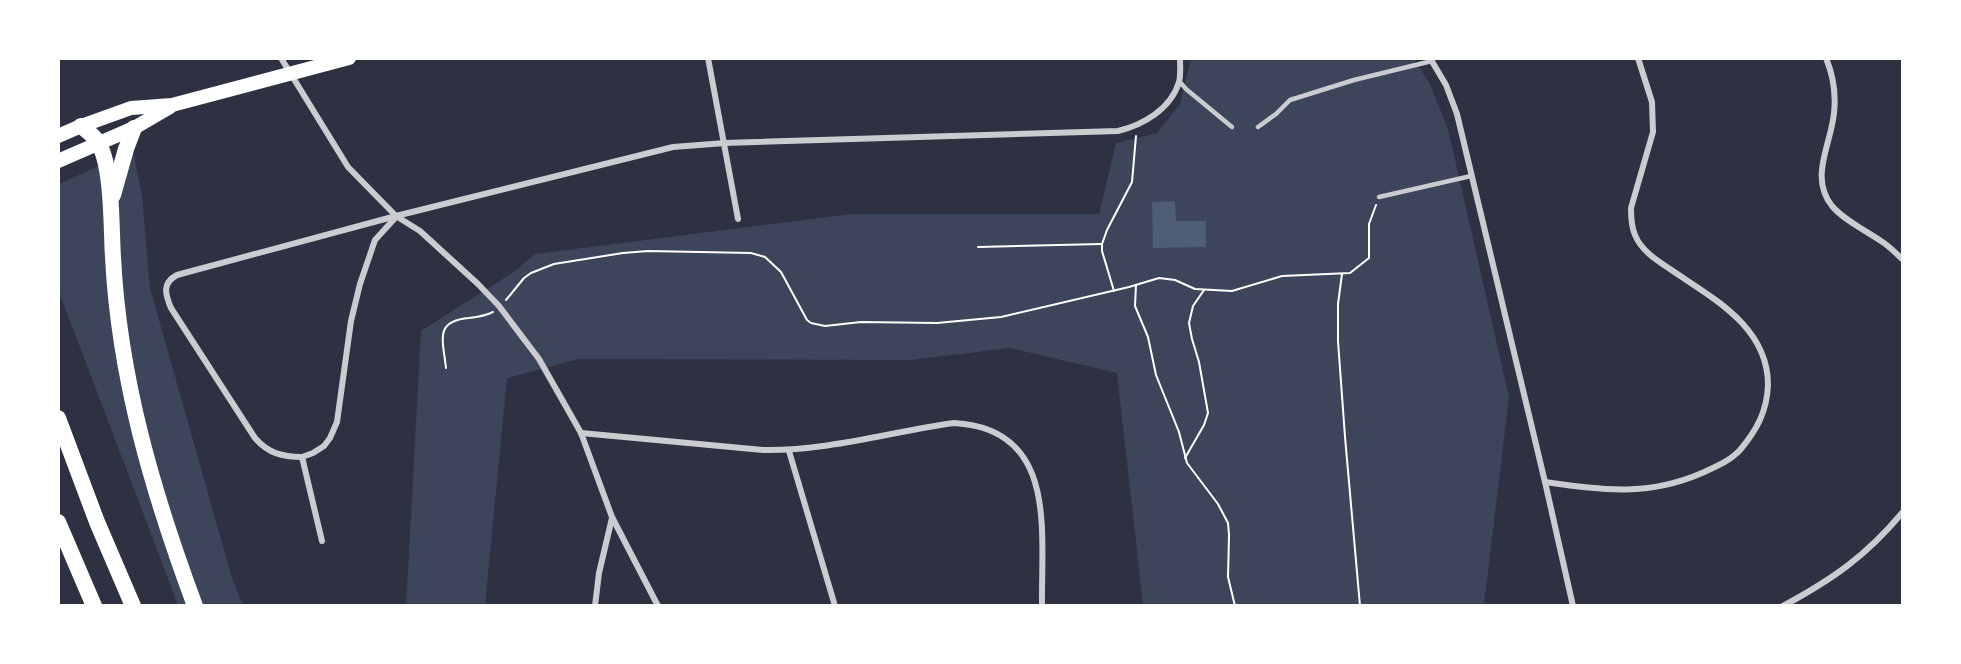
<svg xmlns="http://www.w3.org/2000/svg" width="1961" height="664" font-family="'Archivo Narrow',sans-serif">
<rect width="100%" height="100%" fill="#2d3142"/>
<!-- green -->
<g fill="#3c4559">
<path d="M1191,59h223l16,25 18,45 61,268 -25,208h-341l-26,-232 -107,-25 -100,12 -331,-1 -72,19 -22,227 -79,1 15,-275 94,-60 20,-17 317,-40h247l17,-71 41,-10 23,-29z"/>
<path d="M133,150l9,46 8,92 82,290 11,27h-65l-119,-313v-108z"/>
</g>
<!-- water -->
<path fill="#4f5d75" d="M1175,201l1,20h30v26l-53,1 -1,-46z"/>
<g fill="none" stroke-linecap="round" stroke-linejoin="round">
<!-- path -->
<g stroke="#fff" stroke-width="2">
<path d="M978,247l123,-3"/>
<path d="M1342,274l-4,30v37l7,96 15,169"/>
<path d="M1136,285l-1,21 13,31 8,38 23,57 8,31 31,41 10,19 1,12 -1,42 7,29"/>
<path d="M1114,291l-12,-40v-7l5,-14 25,-48 4,-46"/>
<path d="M506,300l18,-22 7,-5 23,-9 69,-11 25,-2 103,2 14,4 16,15 26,48 4,3 14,3 36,-4 76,1 64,-6 128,-30 30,-9 16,2 20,9 37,2 50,-15 68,-3 19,-15v-34l7,-19"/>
<path d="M446,368c-3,-28 -12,-47 23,-50 9,-1 16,-2 24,-6"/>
<path d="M1185,458l19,-33 4,-12 -9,-51 -7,-23 -3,-16 4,-17 11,-16"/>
</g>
<!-- service -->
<g stroke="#caccd0" stroke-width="4.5">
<path d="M1179,81l7,8 46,38"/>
<path d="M1258,127l18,-13 14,-14 64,-20 78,-19"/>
<path d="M1379,197l92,-21"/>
</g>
<!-- minor -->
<g stroke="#caccd0" stroke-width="6">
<path d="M281,58l67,109 48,49 24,15 58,53 21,22 40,53 42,74 31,84 46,89"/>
<path d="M708,58l30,161"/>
<path d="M1430,58l16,27 11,29 88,368 28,124"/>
<path d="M1826,58c7,17 10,37 8,55 -3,32 -25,64 -2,93 13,15 33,24 49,35 8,5 15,12 21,18"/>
<path d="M581,433l182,17c65,1 127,-18 191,-27 104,6 87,107 88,183"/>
<path d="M789,451l46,155"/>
<path d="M302,457c-20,0 -34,-4 -47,-19l-84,-130c-6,-14 -9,-25 6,-33l219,-59 277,-69 52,-4 393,-12c25,-6 53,-22 61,-49 2,-7 1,-16 1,-24"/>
<path d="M1545,482c57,8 102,15 157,-9 13,-6 28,-12 38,-23 17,-20 27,-39 28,-65 0,-59 -56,-87 -98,-116 -14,-9 -29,-19 -35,-34 -4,-9 -4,-18 -4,-27l22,-76 -1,-30 -14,-44"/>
<path d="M322,541l-20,-84 11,-4 11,-7 6,-8 7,-16 14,-101 9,-37 15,-44 21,-23"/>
<path d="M595,606l4,-33 13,-55"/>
<path d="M1783,606c50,-27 83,-50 119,-93"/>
</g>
<!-- primary -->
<g stroke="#fff" stroke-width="14">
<path d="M58,136l23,-10 50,-18 41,-3 177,-47"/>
<path d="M58,161l76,-33 36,-21"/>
</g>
<!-- motorway -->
<g stroke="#fff" stroke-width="16">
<path d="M81,126c5,4 12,9 16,15 16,22 14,88 16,116 6,121 40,236 82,349"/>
<path d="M113,195l13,-46 8,-21"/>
<path d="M58,418l39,104 36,84"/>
<path d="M58,522l36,84"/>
</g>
</g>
<!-- border -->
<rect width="1961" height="664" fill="none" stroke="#ffffff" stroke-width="120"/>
</svg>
